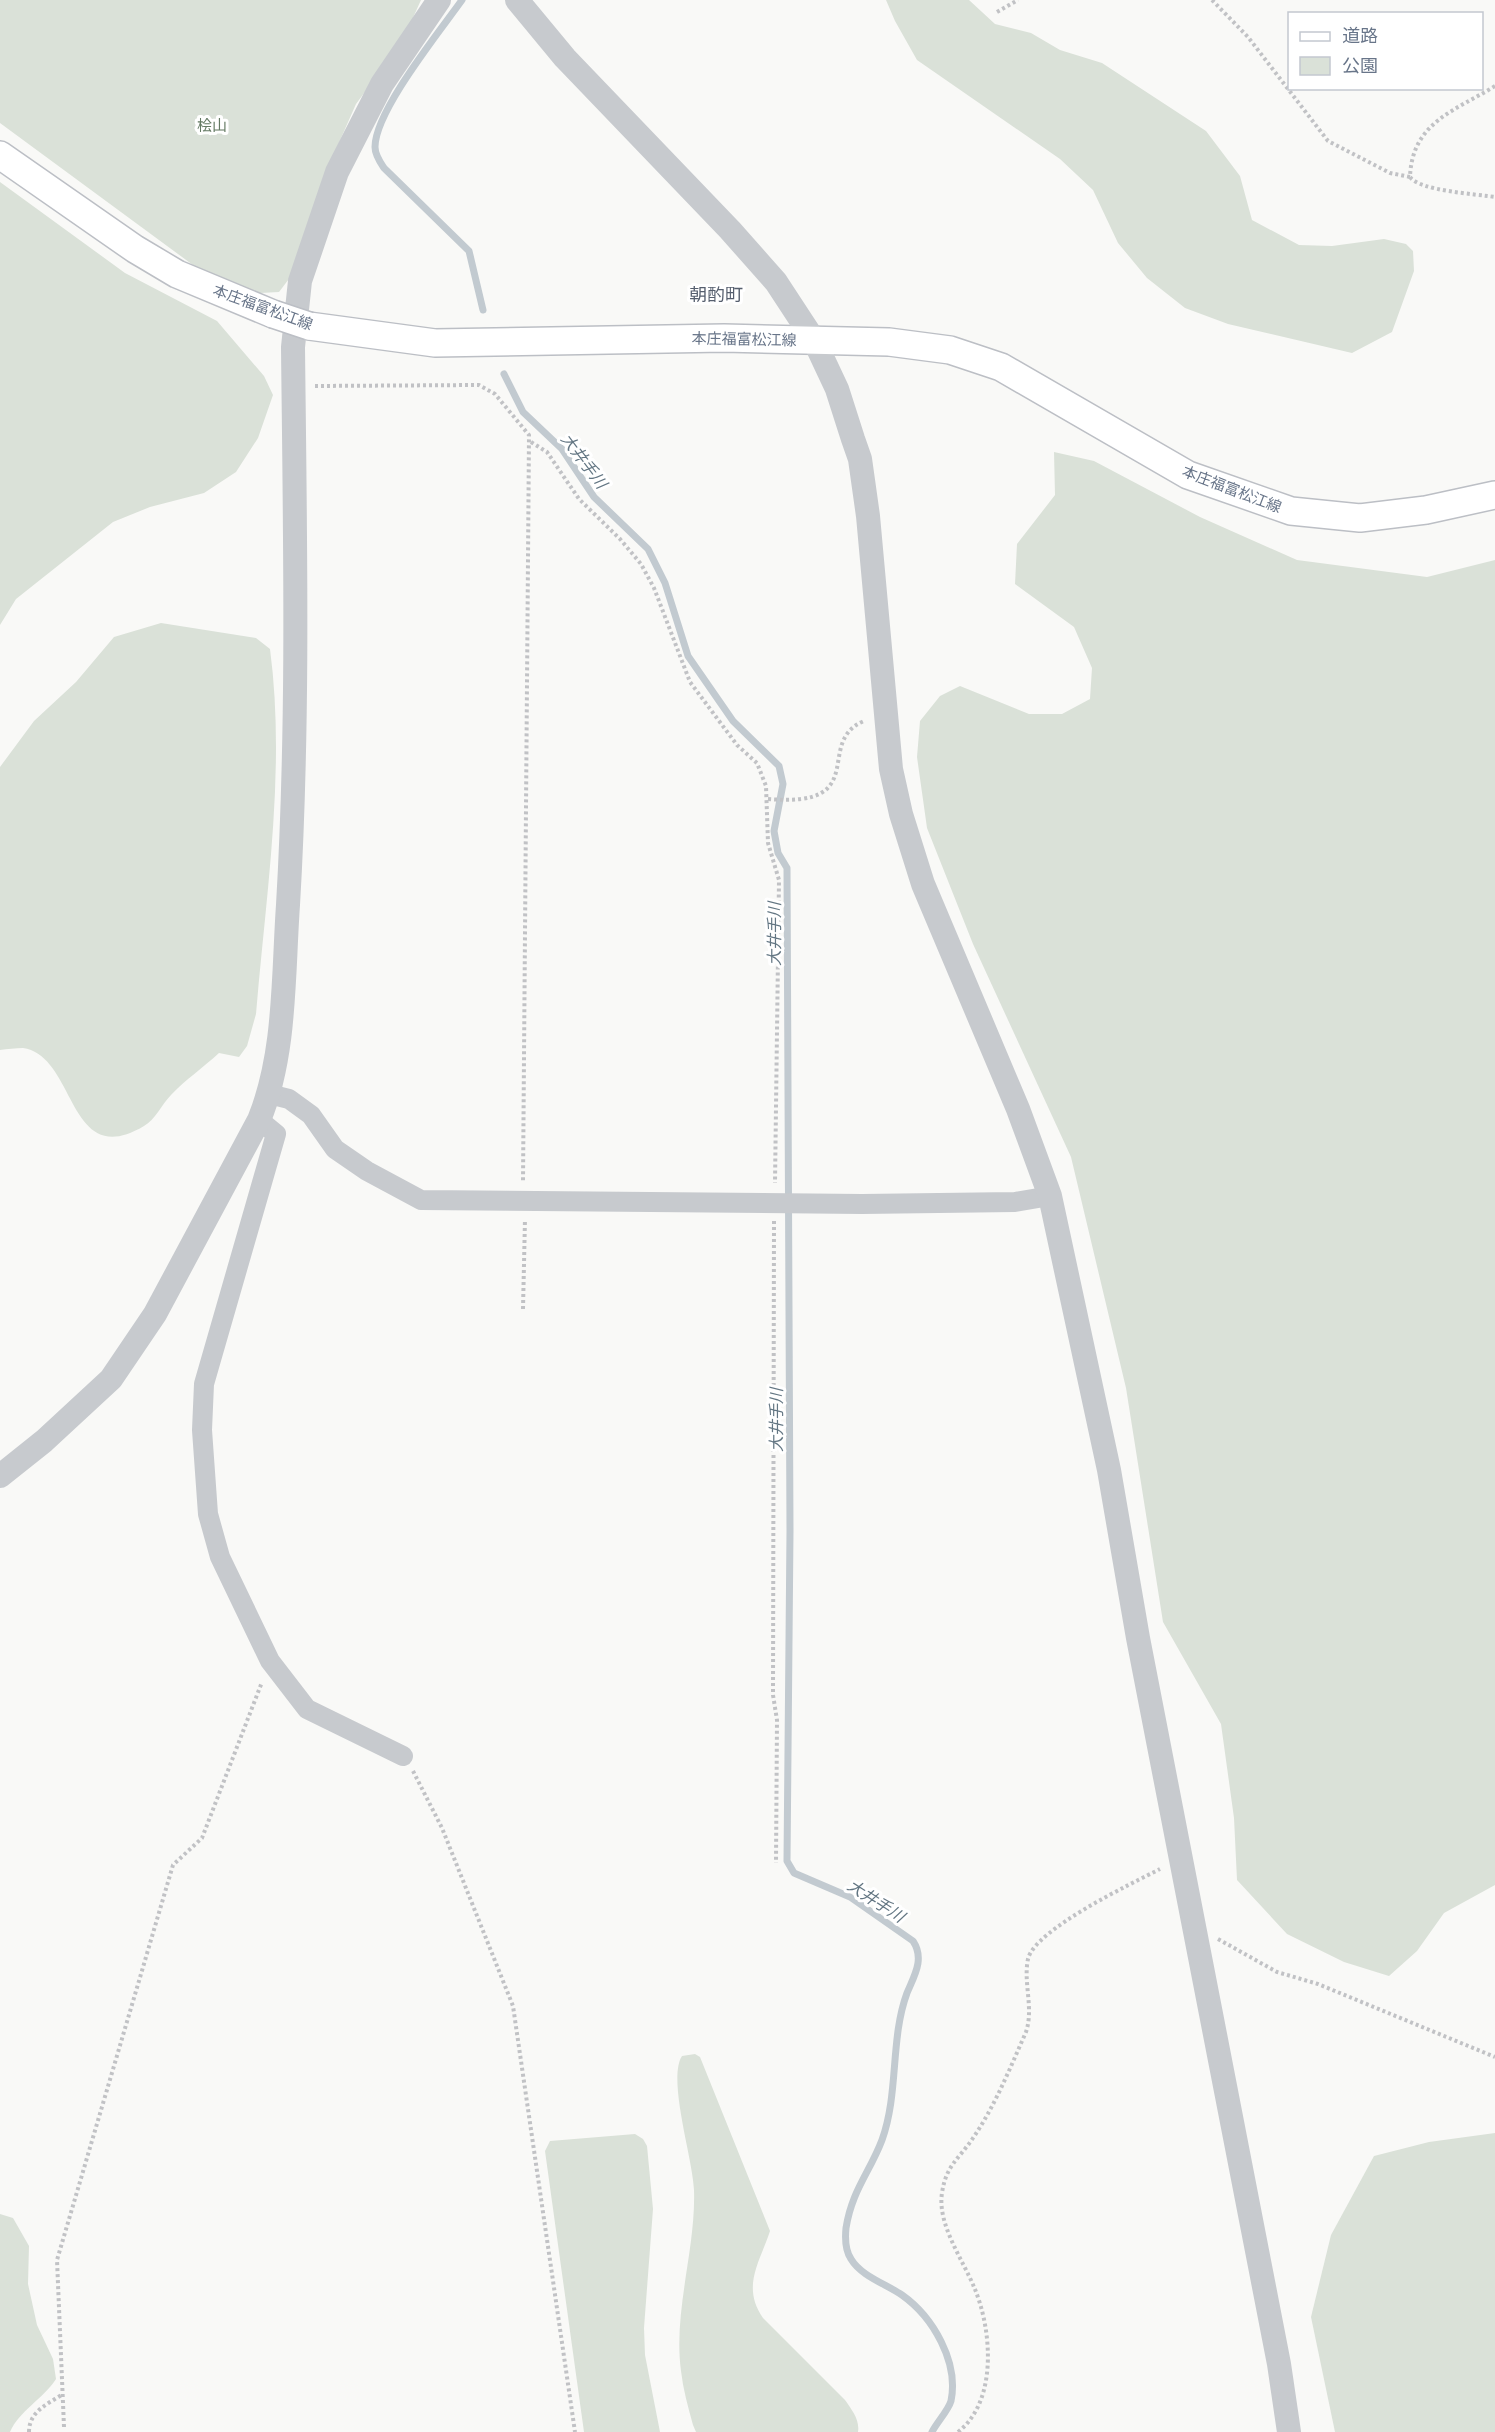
<svg xmlns="http://www.w3.org/2000/svg" width="1495" height="2432" font-family="Arial,'Noto Sans JP',sans-serif">
<rect width="100%" height="100%" fill="#f9f9f7"/>
<!-- green -->
<g fill="#dae1d8">
<path d="M0,0h421l-19,42 -46,62 -26,59 -35,108 -16,21 -19,1 -63,-25 -197,-145z"/>
<path d="M886,0h83l26,24 36,9 29,17 42,13 104,68 34,45 12,44 47,25 33,1 52,-7 22,5 7,7 1,20 -22,61 -40,21 -124,-29 -43,-16 -38,-30 -29,-35 -25,-53 -33,-31 -143,-99 -22,-39z"/>
<path d="M0,182l125,91 92,48 47,55 9,19 -15,43 -22,34 -32,21 -54,14 -37,15 -97,77 -16,26z"/>
<path d="M1054,452l40,9 106,56 97,43 130,17 68,-17v1325l-51,28 -27,38 -28,25 -45,-14 -57,-28 -50,-54 -3,-62 -13,-94 -58,-102 -37,-234 -55,-231 -98,-213 -46,-116 -10,-71 3,-36 20,-25 20,-10 69,28h33l28,-15 2,-31 -18,-41 -59,-43 2,-40 38,-49z"/>
<path d="M161,623l95,15 14,11c16,121 -4,244 -14,365l-9,32 -8,11 -20,-4c-15,14 -34,27 -48,42 -9,9 -16,25 -27,31 -77,46 -67,-70 -121,-78 -7,0 -16,1 -23,2v-283l34,-46 42,-39 38,-45z"/>
<path d="M695,2054l5,3 70,174c-10,31 -29,55 -7,87l82,82c7,10 15,20 13,32h-162l-3,-7c-5,-18 -10,-36 -12,-54 -8,-60 15,-121 13,-181 -1,-31 -27,-111 -12,-134z"/>
<path d="M1495,2133v299h-160l-24,-115 20,-82 43,-79 55,-14z"/>
<path d="M635,2134l8,5 4,7 6,63 -9,119 1,27 15,77h-76l-39,-281 5,-10z"/>
<path d="M0,2214l13,4 16,28 -1,38 9,41 16,34 3,20c-13,20 -37,32 -46,53h-10z"/>
</g>
<g fill="none" stroke-linecap="round" stroke-linejoin="round">
<!-- stream -->
<g stroke="#c2cad0" stroke-width="7">
<path d="M462,0c-22,31 -87,111 -87,147 0,8 5,15 9,21l85,83 14,59"/>
<path d="M504,374l19,38 39,37 32,48 54,52 17,34 23,73 45,65 46,45 4,18 -9,47 4,22 9,15 3,663 -3,330 7,12 56,24 63,44c12,18 1,35 -6,52 -17,46 -8,100 -25,147 -12,32 -30,50 -36,88 -1,10 -1,22 5,31 10,17 35,25 51,36 31,22 57,67 49,106 -3,10 -14,21 -19,31"/>
</g>
<defs>
<g id="secondary">
<path d="M0,155l135,94 42,25 96,40"/>
<path d="M309,326l126,17 289,-5 165,4 61,8 51,17 187,108 103,36 69,7 66,-8 69,-15"/>
</g>
</defs>
<!-- secondary casing -->
<use href="#secondary" stroke="#bcbfc5" stroke-width="30"/>
<!-- path -->
<g stroke="#c1c2c5" stroke-width="4" stroke-dasharray="3 3" stroke-linecap="butt">
<path d="M1212,0l36,37 80,104 62,32 20,4"/>
<path d="M997,12l21,-12"/>
<path d="M1495,86c-40,25 -83,36 -85,91 10,14 66,17 85,20"/>
<path d="M315,386l164,-1 16,9 34,41 -6,747"/>
<path d="M531,442l16,10 32,47 41,40 21,25 13,24 36,94 47,63 20,18 9,23 2,57 11,37 -4,303"/>
<path d="M768,799c105,9 45,-57 96,-78"/>
<path d="M774,1221l-1,474 4,25 -1,143"/>
<path d="M523,1309l2,-90"/>
<path d="M413,1771l29,57 71,178 62,426"/>
<path d="M1218,1939l59,33 41,12 177,73"/>
<path d="M64,2427l-7,-167 116,-395 29,-27 60,-156"/>
<path d="M29,2432c0,-21 19,-28 34,-38"/>
<path d="M958,2432c40,-31 34,-103 16,-145 -11,-27 -37,-63 -32,-94 4,-28 17,-34 31,-55 22,-32 37,-70 53,-106 8,-24 -3,-49 2,-73 7,-30 105,-76 132,-90"/>
</g>
<!-- minor -->
<g stroke="#c7cace" stroke-width="20">
<path d="M269,1094l20,5 22,16 24,34 32,22 54,29 441,4 153,-2 35,-6"/>
<path d="M259,1120l17,14 -72,250 -2,46 6,84 12,43 50,104 37,48 96,47"/>
</g>
<!-- tertiary -->
<g stroke="#c7cace" stroke-width="24">
<path d="M517,0l48,58 165,172 46,52 38,58 23,49 16,50 7,20 8,57 23,253 10,45 22,70 95,225 32,87 59,274 29,168 141,726 10,68"/>
<path d="M0,1476l44,-35 67,-62 44,-65 104,-194c27,-66 24,-144 29,-215 11,-186 7,-372 5,-558l7,-66 37,-109 45,-88 57,-84"/>
</g>
<!-- secondary -->
<use href="#secondary" stroke="#fff" stroke-width="27"/>
<defs>
<path id="secondary-bridge" d="M273,314l36,12"/>
</defs>
<!-- secondary-bridge casing -->
<use href="#secondary-bridge" stroke="#bcbfc5" stroke-width="30" stroke-linecap="butt"/>
<!-- secondary-bridge -->
<use href="#secondary-bridge" stroke="#fff" stroke-width="27"/>
</g>
<g text-anchor="middle" dominant-baseline="central" stroke-width="6" stroke-linejoin="round" paint-order="stroke">
<!-- park labels -->
<g font-size="15" fill="#647a63" stroke="#fff">
<text x="212" y="125">桧山</text>
</g>
<!-- street labels -->
<g font-size="15" fill="#687589" stroke="#fff">
<text transform="translate(263 307) rotate(20)">本庄福富松江線</text>
<text transform="translate(744 339) rotate(1)">本庄福富松江線</text>
<text transform="translate(1232 489) rotate(21)">本庄福富松江線</text>
</g>
<!-- water labels -->
<g font-size="16" font-style="italic" fill="#637683" stroke="#fff">
<text transform="translate(584 461) rotate(53)">大井手川</text>
<text transform="translate(774 934) rotate(-90)">大井手川</text>
<text transform="translate(776 1420) rotate(-90)">大井手川</text>
<text transform="translate(876 1901) rotate(33)">大井手川</text>
</g>
<!-- quarter labels -->
<g font-size="18" fill="#565f6e" stroke="#fff">
<text x="716" y="295">朝酌町</text>
</g>
</g>
<!-- legend -->
<rect x="1288" y="12" width="195" height="78" fill="#ffffff" stroke="#c3c8d0" stroke-width="1.5"/>
<rect x="1300" y="32" width="30" height="9" fill="#ffffff" stroke="#c3c8d0" stroke-width="1.5"/>
<text x="1342" y="42" font-size="18" fill="#687589">道路</text>
<rect x="1300" y="57" width="30" height="18" fill="#dae1d8" stroke="#c3c8d0" stroke-width="1.5"/>
<text x="1342" y="72" font-size="18" fill="#687589">公園</text>
</svg>
